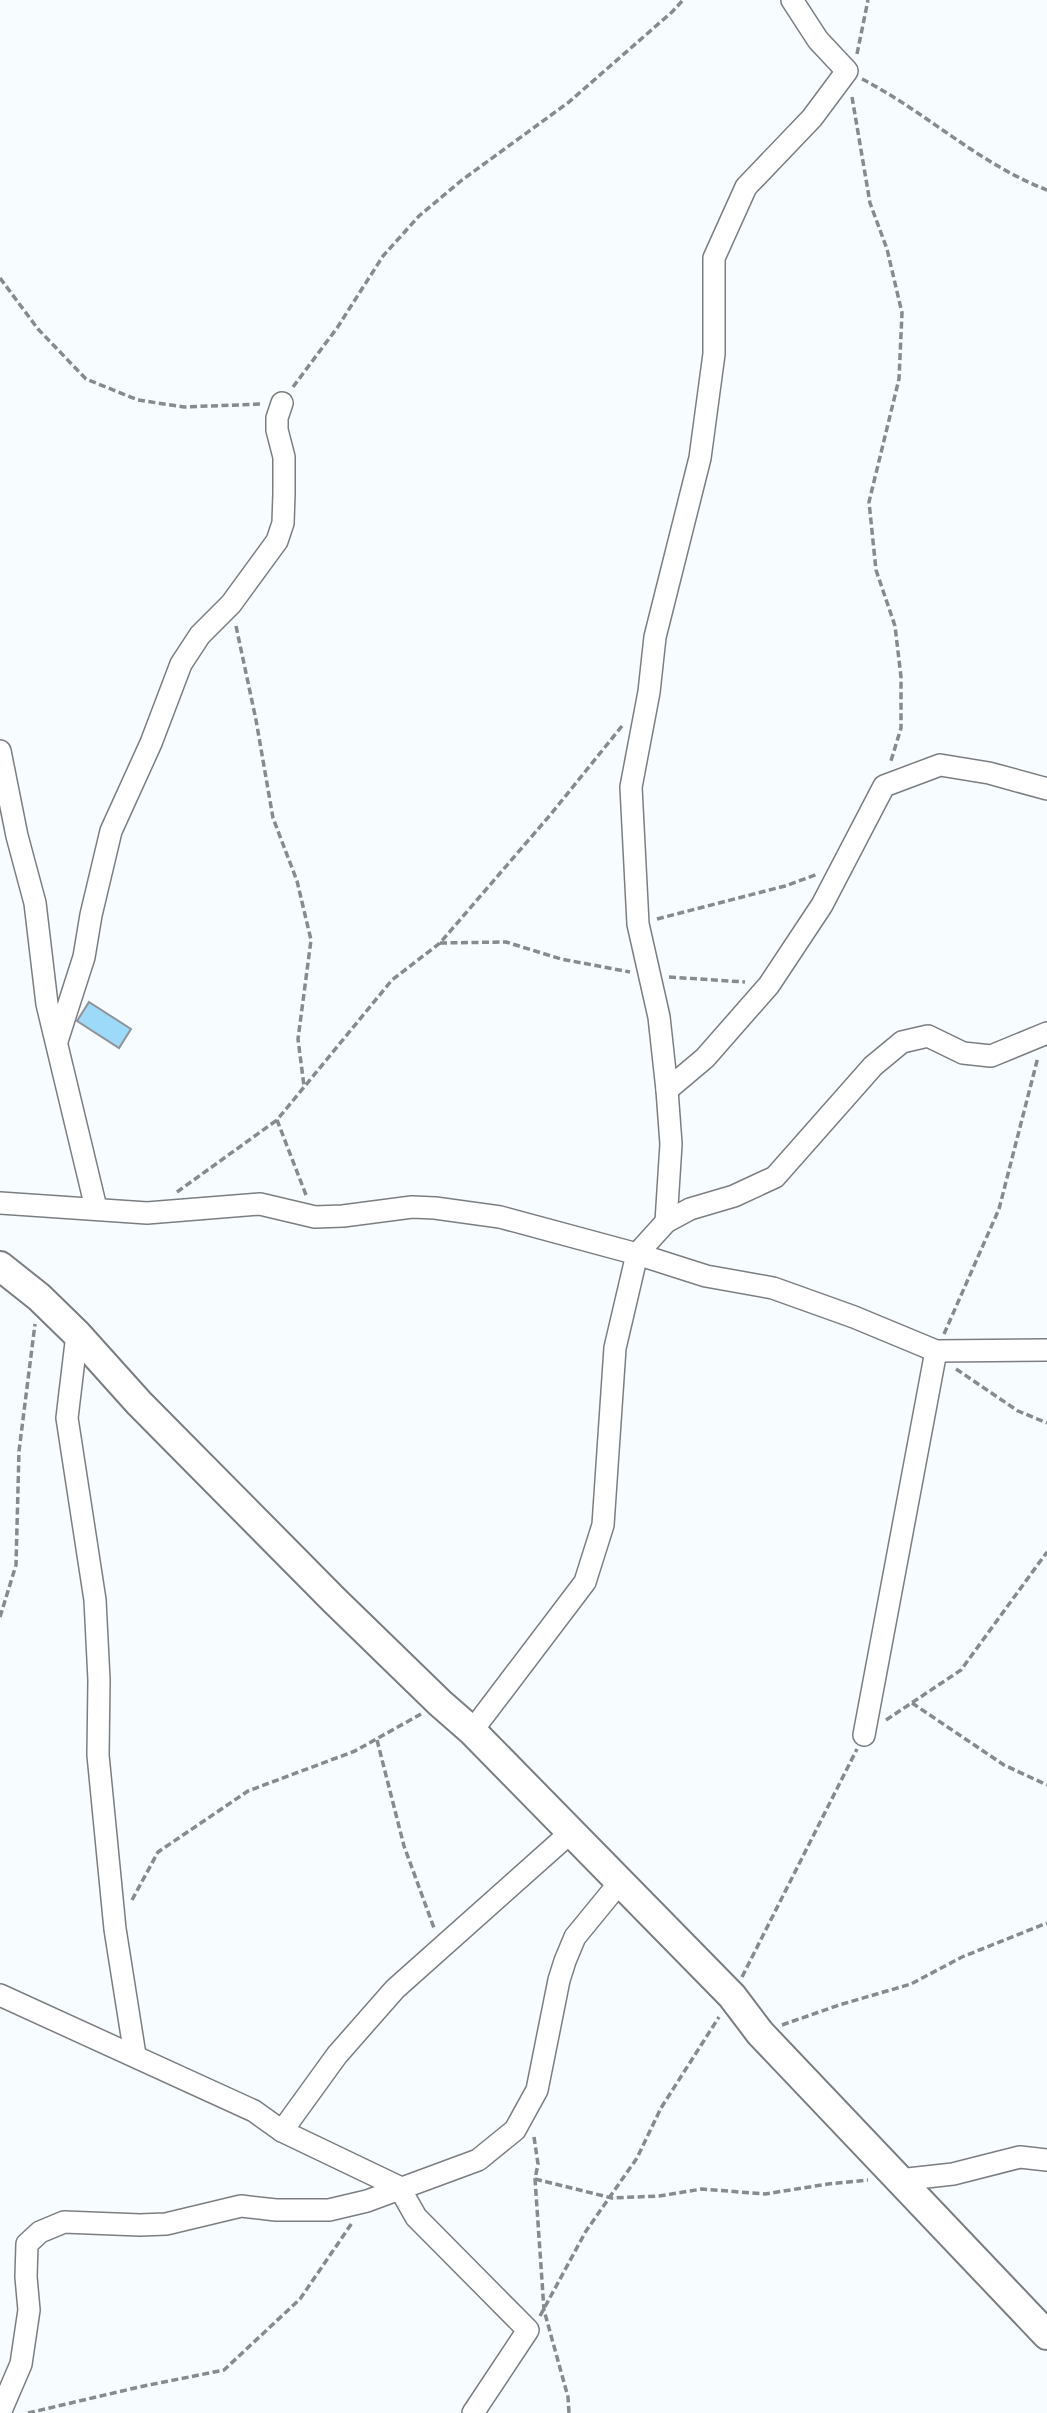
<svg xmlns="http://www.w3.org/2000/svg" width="1047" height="2413" font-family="'Libre Baskerville',serif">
<rect width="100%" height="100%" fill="#f7fcfe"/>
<!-- building -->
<path fill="#9ddaf9" stroke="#8f9395" stroke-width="2" d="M89,1002l42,27 -12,19 -42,-27z"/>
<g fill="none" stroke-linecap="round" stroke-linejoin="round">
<defs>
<g id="street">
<path d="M0,751l17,85 18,67 12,101 49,204"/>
<path d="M57,1041l27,-84 7,-42 20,-84 40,-88 30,-79 19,-29 31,-31 46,-63 6,-18 1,-29v-37l-7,-27v-12l5,-15"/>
<path d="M667,1090l38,-32 64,-73 53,-80 62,-119 56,-21 49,8 58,16"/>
<path d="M0,1203l147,10 113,-9 55,13 28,-1 69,-9 23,1 65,9 137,37 69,22 67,12 81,29 82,34 111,-1"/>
<path d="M666,1222l5,-78 -4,-54 -8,-73 -21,-93 -7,-137 18,-95 6,-55 45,-179 14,-104v-96l32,-71 66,-69 35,-47 -29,-31 -26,-40"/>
<path d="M77,1334l-10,84 28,182 4,80 -1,75 17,174 20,126"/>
<path d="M472,1731l113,-149 18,-57 12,-177 22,-94 29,-32 24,-13 44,-13 41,-19 98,-111 29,-24 26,-6 35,17 28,3 56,-23"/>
<path d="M864,1735l72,-384"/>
<path d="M0,1995l254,116 28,20 117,56 17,30 112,113 -55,83"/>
<path d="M282,2131l55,-76 58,-66 175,-156"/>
<path d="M899,2180l54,-6 67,-17 27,3"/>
<path d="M0,2413l21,-49 8,-54 -3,-33 1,-33 13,-12 24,-10 76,3 26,-1 75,-18 35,4h53l38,-9 111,-41 37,-30 22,-40 22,-110 6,-19 10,-24 45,-55"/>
</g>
<path id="secondary" d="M0,1266l39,31 38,37 62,69 195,197 106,103 32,28 260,265 28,37 287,302"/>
</defs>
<!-- street casing -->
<use href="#street" stroke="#7b7e80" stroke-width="24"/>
<!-- secondary casing -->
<use href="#secondary" stroke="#7b7e80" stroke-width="32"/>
<!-- path -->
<g stroke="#888b8d" stroke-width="3.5" stroke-dasharray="7 3.5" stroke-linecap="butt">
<path d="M857,54l11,-54"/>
<path d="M862,79c64,33 117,85 185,111"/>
<path d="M852,97l18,106 17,46 15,64 -3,66 -30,123 7,68 19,56 6,51v51l-11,36"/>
<path d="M0,278l38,51 48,50 52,21 46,7 78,-3"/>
<path d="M293,387l44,-59 46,-72 36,-40 43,-36 107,-78 103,-90 11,-12"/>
<path d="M236,626l20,94 17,98 24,63 14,59 -13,99 6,47"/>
<path d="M657,919l128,-33 33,-12"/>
<path d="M440,943l66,-1 55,17 69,13"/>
<path d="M669,977l76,5"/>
<path d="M177,1192l100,-72"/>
<path d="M306,1195l-29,-75 115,-140 48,-37 111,-129 71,-88"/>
<path d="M944,1334l55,-125 39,-152"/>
<path d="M956,1369l62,42 29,12"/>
<path d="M0,1617l16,-52 3,-114 16,-127"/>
<path d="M912,1703l92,62 43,20"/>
<path d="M886,1720l75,-50 86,-118"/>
<path d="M377,1740l27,106 30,82"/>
<path d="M132,1900l26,-48 90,-61 107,-40 66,-37"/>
<path d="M742,1977l115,-228"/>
<path d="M782,2025l57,-20 72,-21 51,-27 85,-34"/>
<path d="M534,2137l4,27 -3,15 9,131 24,87 1,16"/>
<path d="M535,2179l77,19 47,-2 43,-7 63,5 63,-10 40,-4"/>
<path d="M540,2316l46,-85 51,-73 24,-50 58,-91"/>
<path d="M28,2413l111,-26 85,-17 76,-71 52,-76"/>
</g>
<!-- street -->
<use href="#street" stroke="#fff" stroke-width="21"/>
<!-- secondary -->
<use href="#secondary" stroke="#fff" stroke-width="28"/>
</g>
</svg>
